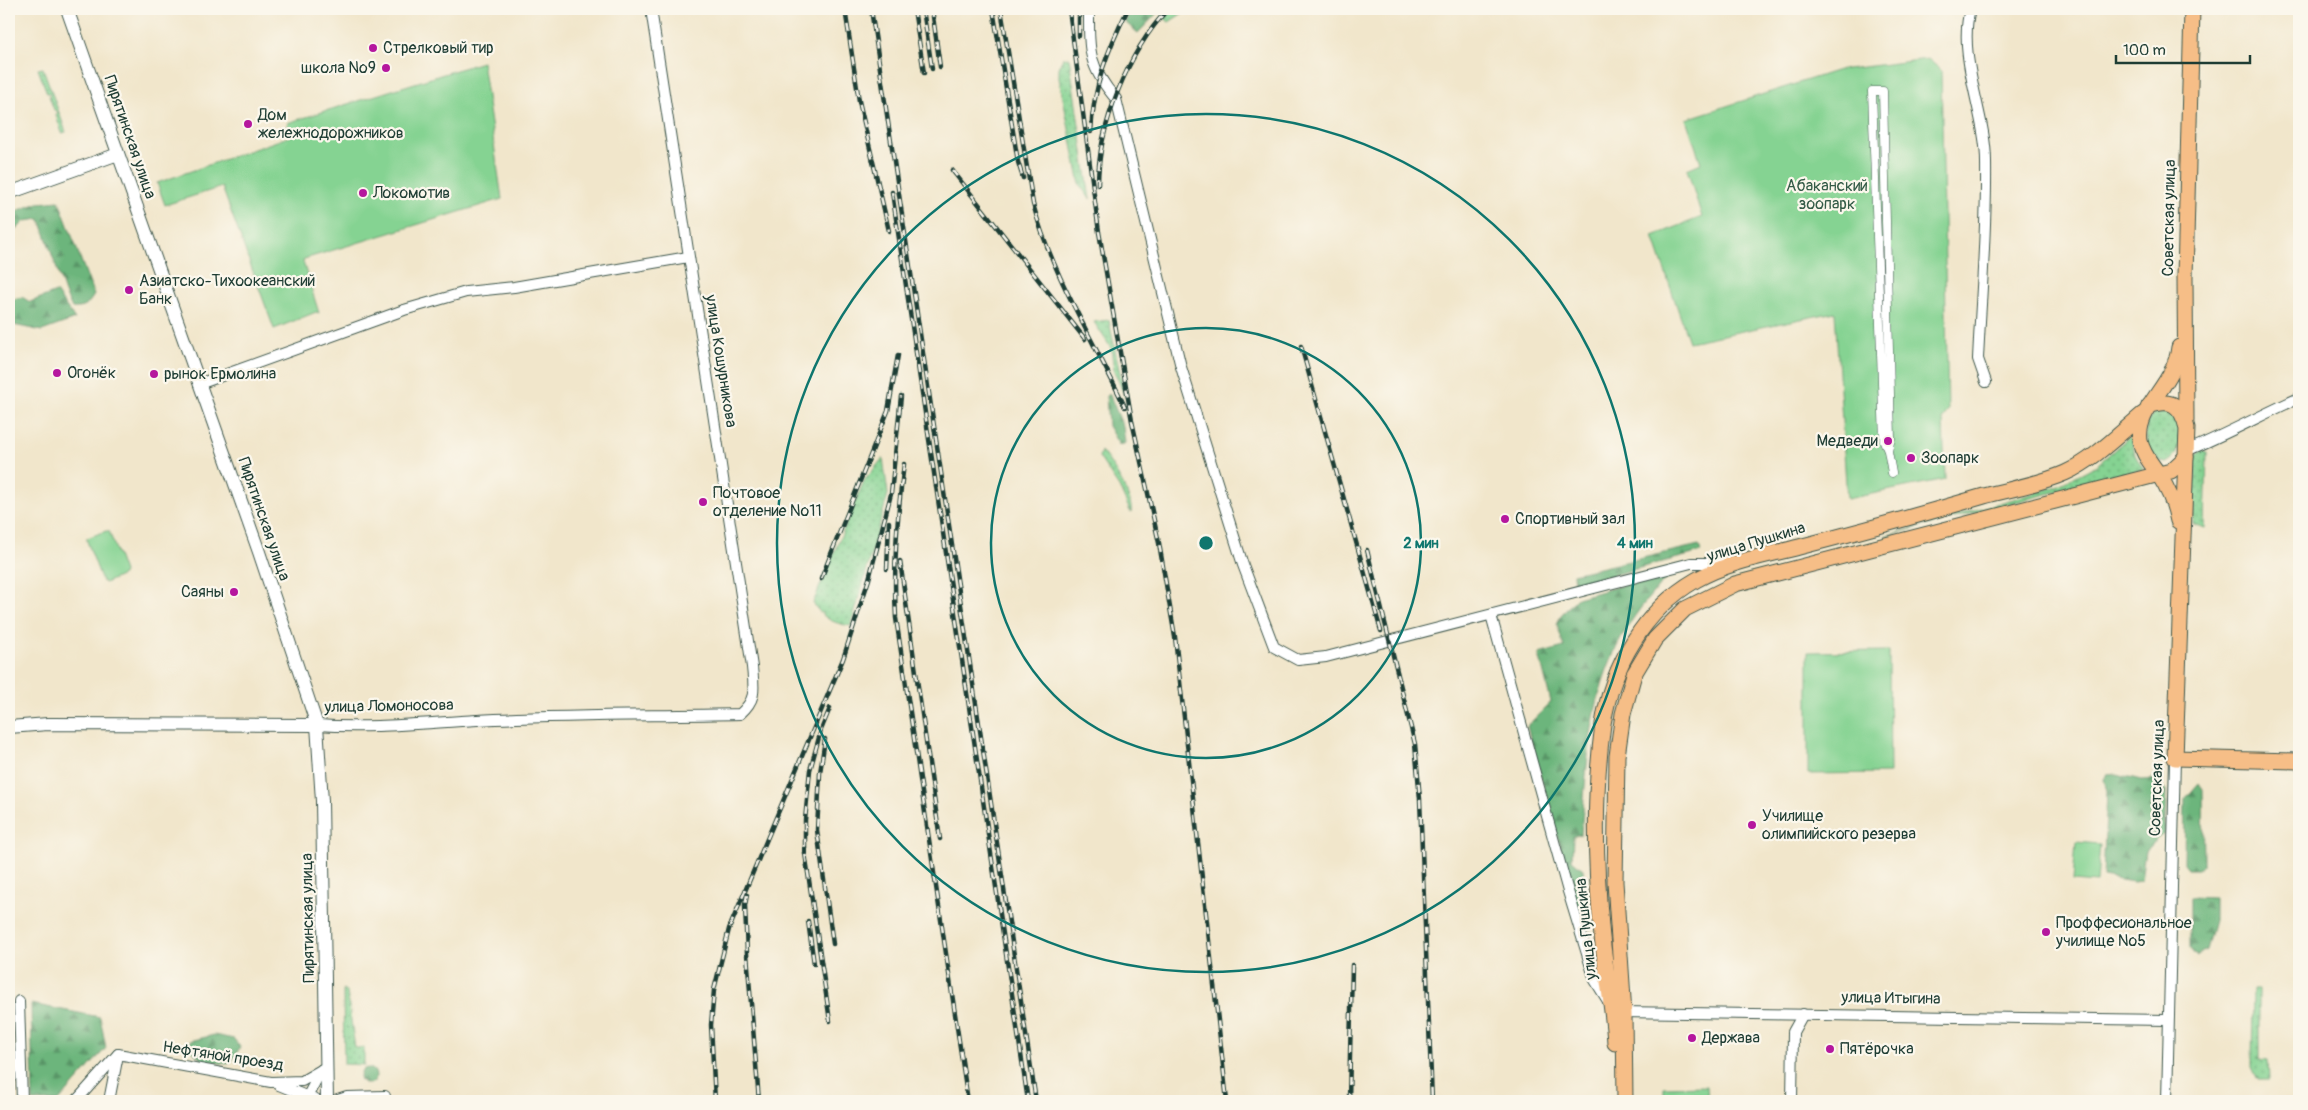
<svg xmlns="http://www.w3.org/2000/svg" width="2308" height="1110" font-family="Pangolin,sans-serif">
<defs>
<pattern id="grass-dots" width="8" height="8" patternUnits="userSpaceOnUse" patternTransform="scale(1.25)"><rect width="8" height="8" fill="#85d392"/><path d="M2 2h.1M6 6h.1" fill="none" stroke="#6cac78" stroke-width="1.8" stroke-linecap="round"/></pattern>
<pattern id="forest-firs" width="22" height="20" patternUnits="userSpaceOnUse" patternTransform="scale(1.25)"><rect width="22" height="20" fill="#6cb57c"/><path d="M5 1l3.5 6h-7zM16 11l3.5 6h-7z" fill="#589466"/></pattern>
</defs>
<rect width="100%" height="100%" fill="#fbf7ec"/>
<filter id="ink" filterUnits="userSpaceOnUse"><feTurbulence type="fractalNoise" baseFrequency=".02" numOctaves="2"/><feDisplacementMap in="SourceGraphic" scale="10" xChannelSelector="R" yChannelSelector="G"/><feConvolveMatrix kernelMatrix="1 2 1 2 8 2 1 2 1" color-interpolation-filters="sRGB"/></filter>
<filter id="wash" filterUnits="userSpaceOnUse"><feTurbulence type="fractalNoise" baseFrequency=".0096" numOctaves="4" result="noise"/><feDisplacementMap in="SourceGraphic" scale="20" xChannelSelector="R" yChannelSelector="G"/><feGaussianBlur stdDeviation="1.12" result="paint"/><feColorMatrix in="noise" values="0 0 0 0 0 0 0 0 0 0 0 0 0 0 0 0 0 1.4 0 .05"/><feComposite in="paint" operator="in"/></filter>
<g filter="url(#wash)">
<rect width="100%" height="100%" fill="#f1e6cb"/>
<!-- grass -->
<g fill="url(#grass-dots)" stroke="#528863">
<path d="M1173,9h16l-20,13 -6,-5z"/>
<path d="M1069,57l21,142 -10,-14 -21,-107v-12l4,-8z"/>
<path d="M43,68l23,64 -4,1 -6,-18 2,-3 -4,-2 -5,-14 2,-3h-4l-9,-24z"/>
<path d="M1109,320v1l16,76 -11,-26 -3,-23 -17,-26z"/>
<path d="M2168,410c16,12 17,44 -2,53 -21,-2 -28,-42 -10,-51 3,-2 8,-2 12,-2z"/>
<path d="M2131,435l4,20 8,14 -258,67 170,-49 42,-22z"/>
<path d="M2202,450l5,2 -2,76 -12,-4 3,-69z"/>
<path d="M1101,451c10,11 33,47 30,62l-12,-26 -20,-30z"/>
<path d="M883,458l5,36 -37,132c-18,-3 -28,-7 -38,-23l51,-122z"/>
<path d="M343,989l4,3 8,56h9v17l-20,-1z"/>
<path d="M2253,990h6v69l9,1 1,20h-11l-6,-13z"/>
</g>
<!-- forest -->
<g fill="url(#forest-firs)" stroke="#467958">
<path d="M1132,9h29l-23,24 -13,-11z"/>
<path d="M59,201l35,94c-6,10 -10,14 -22,13l-7,-15 -25,-74 -15,2 -7,7 -9,1v-15l29,-11z"/>
<path d="M56,292l19,27 -33,12 -33,-7v-24l13,-3 8,5z"/>
<path d="M1109,393l14,34 2,16 -3,2h-3l-11,-19 -2,-30z"/>
<path d="M1699,545l2,7 -127,33 -1,-11z"/>
<path d="M1674,571c-83,78 -84,158 -93,263l-8,2 -1,24 11,9 3,46 -3,5 -3,-2 -53,-192 24,-24 -12,-48 25,-7 -7,-23 4,-9 16,-17z"/>
<path d="M2117,774l24,6 14,-1 11,11 -1,43 -20,17 -4,31 -8,1 -30,-5 4,-85 -3,-13 3,-4z"/>
<path d="M2199,783l4,6 1,76 -5,4h-11l-4,-5 1,-65z"/>
<path d="M2190,897l24,1v22l-8,30 -10,6 -6,-7z"/>
<path d="M31,1004l69,13 6,31 -47,53h-26z"/>
<path d="M214,1035l20,4 6,8 -8,14 -4,3 -26,-3 -15,-15 3,-5z"/>
<circle cx="368" cy="1076" r="8"/>
</g>
<!-- park -->
<g fill="#85d392" stroke="#528863">
<path d="M1928,59l13,11 7,340 -5,9 2,60 -98,20 -12,-187 -146,30 -36,-106 49,-19 -15,-48 14,-6 -15,-44 153,-49z"/>
<path d="M482,62l20,137 -198,60 -1,3 16,51 -3,-1 -42,17 -52,-142 -57,18 -8,-22 134,-47 -4,-13z"/>
<path d="M106,531h3l15,41 -1,3 -18,8 -3,-2 -15,-40v-3z"/>
<path d="M1889,651l1,122 -82,1v-122z"/>
<path d="M2076,842l24,2 -3,39 -24,-2z"/>
<path d="M1707,1086l1,15h-44v-14z"/>
</g>
</g>
<g filter="url(#ink)">
<g fill="none" stroke-linecap="round" stroke-linejoin="round">
<defs>
<path id="pedestrian" d="M1888,451l-4,-10 -12,-350h11l8,347 -3,13 4,22"/>
<g id="minor">
<path d="M1089,9c0,42 -1,57 27,90l65,268 62,198 31,82 24,13 28,-3 365,-94h36"/>
<path d="M1970,9c-13,48 16,106 16,153 1,66 -5,132 -8,197l8,23"/>
<path d="M199,384l205,-74 62,-18 48,-5 174,-30"/>
<path d="M2186,451c39,-16 75,-36 113,-53"/>
<path d="M1491,615l76,273 28,92 13,21"/>
<path d="M317,725c53,4 106,-2 160,-5 87,-5 175,-4 263,-6 17,-15 14,-25 12,-47l-101,-658"/>
<path d="M19,1001l3,100"/>
<path d="M1620,1012l548,8"/>
<path d="M118,1054l153,28 31,-1 19,-11"/>
<path d="M279,1085l39,16"/>
<path d="M76,1101l42,-47"/>
<path d="M109,1101l9,-46"/>
<path d="M305,1101l17,-32"/>
<path d="M335,1101l12,-4 38,-1v5"/>
<path d="M1792,1101l1,-69 10,-18"/>
<path d="M2167,1101l8,-343"/>
</g>
<g id="tertiary">
<path d="M67,9l192,543 58,173 5,76 5,300"/>
<path d="M9,193l109,-39"/>
<path d="M9,727l39,-3 269,1"/>
</g>
<g id="primary">
<path d="M2149,406c23,-8 32,-1 38,22l-12,330 124,3"/>
<path d="M2186,421l-1,-144 7,-268"/>
<path d="M2178,521c-3,-17 -10,-32 -19,-46 -7,-11 -16,-20 -19,-34 -5,-34 35,-55 39,-94"/>
<path d="M1615,1043c-2,-39 -11,-78 -14,-117 -6,-66 -7,-136 2,-202 9,-58 41,-114 93,-144 31,-18 69,-24 103,-33 62,-16 124,-33 185,-51 26,-7 56,-12 81,-23 29,-13 54,-39 78,-59"/>
<path d="M1625,1101l-1,-88 -9,-131 2,-126 6,-42 11,-40 21,-35 30,-30 50,-25 436,-113 15,-14"/>
</g>
</defs>
<!-- pedestrian casing -->
<use href="#pedestrian" stroke="#3e564b" stroke-width="9"/>
<!-- minor casing -->
<use href="#minor" stroke="#3e564b" stroke-width="12"/>
<!-- tertiary casing -->
<use href="#tertiary" stroke="#3e564b" stroke-width="14"/>
<!-- primary casing -->
<use href="#primary" stroke="#3e564b" stroke-width="17"/>
<!-- pedestrian -->
<use href="#pedestrian" stroke="#fff" stroke-width="8"/>
<!-- minor -->
<use href="#minor" stroke="#fff" stroke-width="10"/>
<!-- tertiary -->
<use href="#tertiary" stroke="#fff" stroke-width="12"/>
<!-- primary -->
<use href="#primary" stroke="#f6be87" stroke-width="15"/>
<defs>
<g id="rail">
<path d="M845,9l14,92 30,130"/>
<path d="M871,9l165,1092"/>
<path d="M914,9l10,64"/>
<path d="M923,9l9,60"/>
<path d="M932,9l8,58"/>
<path d="M993,9l25,153 5,16"/>
<path d="M1001,9l32,195c20,73 60,135 92,203"/>
<path d="M1069,9l30,223 33,189 27,122 16,94 52,464"/>
<path d="M1079,9v27"/>
<path d="M1091,132c2,-45 17,-83 37,-123"/>
<path d="M952,170l133,169"/>
<path d="M1098,185c0,-60 30,-133 70,-176"/>
<path d="M892,192l136,909"/>
<path d="M1301,346l80,285"/>
<path d="M904,464c-7,52 -11,102 -8,154l72,483"/>
<path d="M1367,550l48,194 5,55 12,302"/>
<path d="M900,561l40,278"/>
<path d="M887,569l2,-47"/>
<path d="M821,579l67,-168 10,-56"/>
<path d="M825,739l-5,34 -3,57 16,114"/>
<path d="M747,895l-2,10 2,49 12,147"/>
<path d="M808,921l6,43"/>
<path d="M830,1021l-25,-168v-33l5,-50 11,-40 9,-22"/>
<path d="M715,1101l-4,-76 3,-35 15,-61 114,-270 26,-80 22,-85 10,-98"/>
<path d="M1349,1101l3,-136"/>
</g>
</defs>
<!-- rail casing -->
<use href="#rail" stroke="#1f3d34" stroke-width="4.5"/>
<!-- rail -->
<use href="#rail" stroke="#fbf7ec" stroke-width="2.5" stroke-dasharray="8" stroke-linecap="butt"/>
</g>
</g>
<!-- distance rings -->
<g fill="none" stroke="#0f766e" stroke-width="2.5">
<circle cx="1206" cy="543" r="215"/>
<circle cx="1206" cy="543" r="429"/>
</g>
<!-- markers -->
<g fill="#b5179e" stroke="#fbf7ec" stroke-width="2">
<circle cx="373" cy="48" r="5"/>
<circle cx="386" cy="68" r="5"/>
<circle cx="248" cy="124" r="5"/>
<circle cx="363" cy="193" r="5"/>
<circle cx="129" cy="290" r="5"/>
<circle cx="57" cy="373" r="5"/>
<circle cx="154" cy="374" r="5"/>
<circle cx="1888" cy="441" r="5"/>
<circle cx="1911" cy="458" r="5"/>
<circle cx="703" cy="502" r="5"/>
<circle cx="1505" cy="519" r="5"/>
<circle cx="234" cy="592" r="5"/>
<circle cx="1752" cy="825" r="5"/>
<circle cx="2046" cy="932" r="5"/>
<circle cx="1692" cy="1038" r="5"/>
<circle cx="1830" cy="1049" r="5"/>
</g>
<g text-anchor="middle" dominant-baseline="central" stroke-width="4.5" stroke-linejoin="round" paint-order="stroke">
<!-- poi labels -->
<g font-size="16" fill="#1f3d34" stroke="#fbf7ec" text-anchor="start">
<text x="383" y="48">Стрелковый тир</text>
<text x="376" y="68" text-anchor="end">школа №9</text>
<text x="258" y="115">Дом<tspan x="258" dy="18">жележнодорожников</tspan></text>
<text x="373" y="193">Локомотив</text>
<text x="139" y="281">Азиатско-Тихоокеанский<tspan x="139" dy="18">Банк</tspan></text>
<text x="67" y="373">Огонёк</text>
<text x="164" y="374">рынок Ермолина</text>
<text x="1878" y="441" text-anchor="end">Медведи</text>
<text x="1921" y="458">Зоопарк</text>
<text x="713" y="493">Почтовое<tspan x="713" dy="18">отделение №11</tspan></text>
<text x="1515" y="519">Спортивный зал</text>
<text x="224" y="592" text-anchor="end">Саяны</text>
<text x="1762" y="816">Училище<tspan x="1762" dy="18">олимпийского резерва</tspan></text>
<text x="2056" y="923">Проффесиональное<tspan x="2056" dy="18">училище №5</tspan></text>
<text x="1702" y="1038">Держава</text>
<text x="1840" y="1049">Пятёрочка</text>
</g>
<!-- street labels -->
<g font-size="16" fill="#1f3d34" stroke="#fbf7ec">
<text transform="translate(130 137) rotate(71)">Пирятинская улица</text>
<text transform="translate(2169 218) rotate(-89)">Советская улица</text>
<text transform="translate(721 361) rotate(81)">улица Кошурникова</text>
<text transform="translate(264 519) rotate(71)">Пирятинская улица</text>
<text transform="translate(1756 542) rotate(-17)">улица Пушкина</text>
<text transform="translate(389 706) rotate(-1)">улица Ломоносова</text>
<text transform="translate(2157 778) rotate(-88)">Советская улица</text>
<text transform="translate(308 918) rotate(-91)">Пирятинская улица</text>
<text transform="translate(1586 929) rotate(-96)">улица Пушкина</text>
<text transform="translate(1891 998) rotate(1)">улица Итыгина</text>
<text transform="translate(223 1056) rotate(9)">Нефтяной проезд</text>
</g>
<!-- park labels -->
<g font-size="16" fill="#335b47" stroke="#fbf7ec">
<text x="1827" y="186">Абаканский<tspan x="1827" dy="18">зоопарк</tspan></text>
</g>
</g>
<circle cx="1206" cy="543" r="8" fill="#0f766e" stroke="#fbf7ec" stroke-width="2.5"/>
<g font-size="15" text-anchor="middle" font-weight="bold" fill="#0f766e" stroke="#fbf7ec" stroke-width="4.5" stroke-linejoin="round" paint-order="stroke">
<text x="1421" y="548">2 мин</text>
<text x="1635" y="548">4 мин</text>
</g>
<!-- margin -->
<rect width="2308" height="1110" fill="none" stroke="#fbf7ec" stroke-width="30"/>
<!-- scale -->
<path d="M2116 55v8h134v-8" fill="none" stroke="#1f3d34" stroke-width="2.5"/>
<text x="2123" y="55" font-size="15" fill="#1f3d34" stroke="#fbf7ec" stroke-width="4" paint-order="stroke">100 m</text>
</svg>
